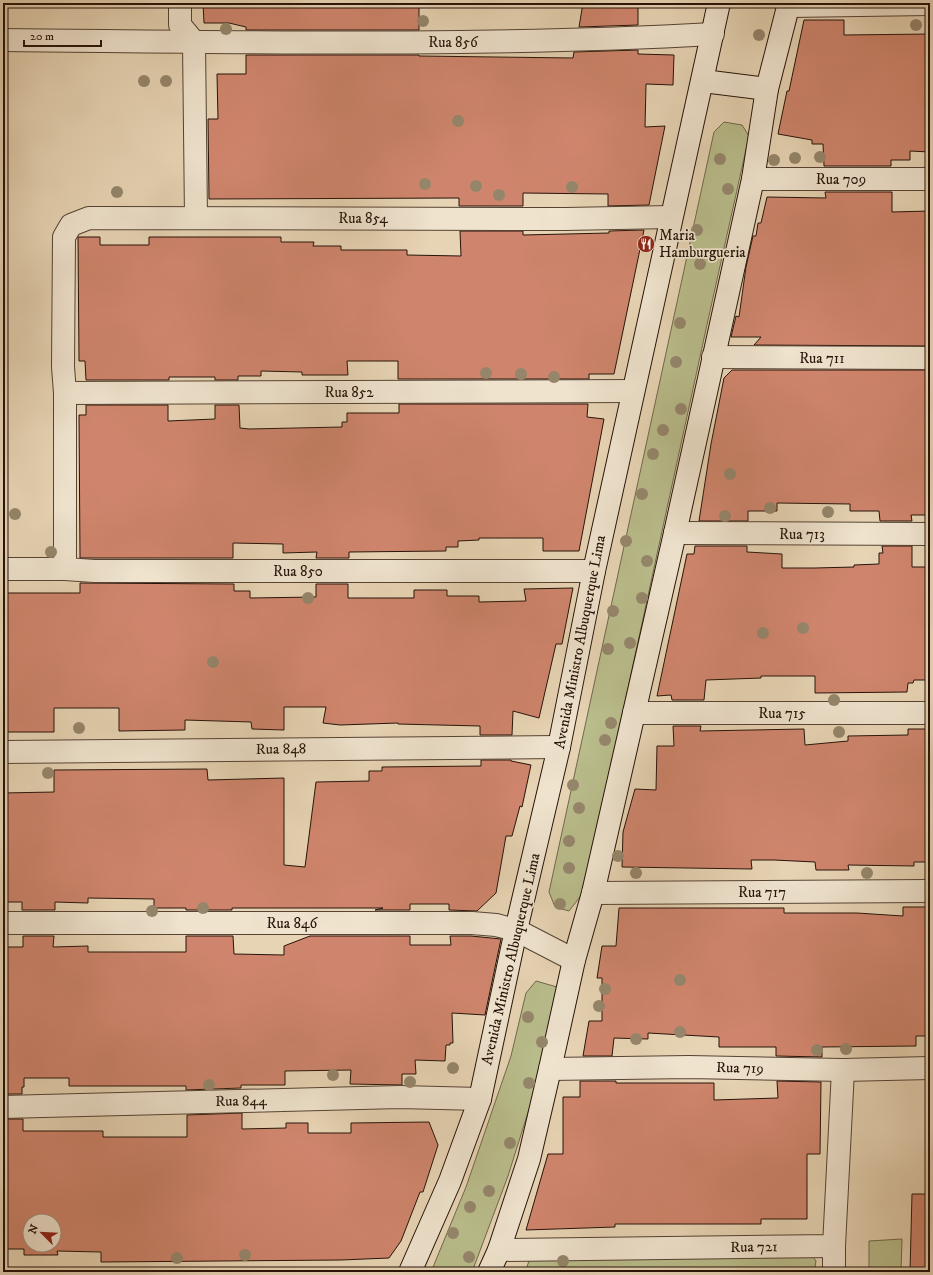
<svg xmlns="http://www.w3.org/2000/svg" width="933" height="1275" font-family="'IM FELL DW Pica',serif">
<rect width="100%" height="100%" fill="#e7d4b4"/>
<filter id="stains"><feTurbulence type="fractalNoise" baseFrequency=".005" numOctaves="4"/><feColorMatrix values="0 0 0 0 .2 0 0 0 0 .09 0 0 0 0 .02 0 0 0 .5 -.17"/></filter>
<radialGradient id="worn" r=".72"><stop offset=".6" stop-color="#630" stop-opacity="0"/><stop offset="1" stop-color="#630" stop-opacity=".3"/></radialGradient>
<!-- green -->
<g fill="#b9bc8b" stroke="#70684a">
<path d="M724,122l18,3 7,11c-57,252 -110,505 -166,757l-14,18 -14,-4 -6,-15 165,-760z"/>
<path d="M536,981l21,6 3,14 -24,86 -28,89 -36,96h-41l35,-85 45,-131 15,-63z"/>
<path d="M902,1239l-1,33h-32v-31z"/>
<path d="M538,1252l272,1 6,8 -2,11h-289l4,-11z"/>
</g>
<!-- building -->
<g fill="#cf856d" stroke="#261309" fill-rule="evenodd">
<path d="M203,3h216v27h-173v-3l-17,-4h-25z"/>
<path d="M583,3h55v22l-59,2z"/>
<path d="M804,20h40v15l86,-1v118l-20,-1v9h-19v6h-67l-1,-22h-11v-4l-34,-6 9,-43h2z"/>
<path d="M638,50v4l36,1 -1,30 -27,-1 -1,43 20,-1 -16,79 -41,1v-12l-85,-1v13h-64v-8l-250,1 -1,-80h10l-1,-45h29v-19h173v1l154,2 1,-6z"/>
<path d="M825,192h67v20l38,-1v135l-176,-1 7,-8h-30l5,-21 3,1 7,-50 7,-31h3l2,-13h3l6,-26 59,1z"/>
<path d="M644,230l-30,144h-25v5h-191v-18h-51l1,14h-46v-3l-41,-1v5h-23v4h-23v-3h-46v3h-83l-1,-19h-6l-1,-124h22v8h49v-8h132v5h33l-1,4h28v4h66v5l54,1 -1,-25h63v4l86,-2v-2z"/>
<path d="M732,370h198v145h-19l1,6h-32l-1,-10h-29v-7l-73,-1v8h-29v10h-49l12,-77 13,-66z"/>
<path d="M399,404h189l-1,13 17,2 -25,132h-36v-13h-64v2l-21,1v6h-12v4l-97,1v6h-33l1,-6 -34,1v-9l-50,-1v15h-153l-1,-143h7v-10h82v16l47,-2v-14h24l1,23 9,1 93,-2v-5h5v-9h52z"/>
<path d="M695,546h52v6l35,2v14h33l39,-1v-2l25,-1v-11h4l-1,-7h30v21h18v113h-16l-1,3h-5l-1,9 -92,1v-17h-54v2l-55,2 -2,20h-32l-1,-5 -14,1 30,-142h7z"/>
<path d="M80,583l154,1v7h16v7l66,-1v-13h32v14h66v-8h33v6h32v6l47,-1 -2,-12 49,-1 -11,56h-6l-17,74 -26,-7 -1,24h-32v-9l-82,-2v-1l-58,2 -17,-2 3,-16h-42v23l-32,-1 -1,-7 -66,-2v10l-66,1v-23h-65v24h-51v-139h77z"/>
<path d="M673,726h28l-1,5 104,-2 1,16 43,-4v-5l60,-1v-6h22v133h-16v4l-66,-1 1,5h-33l-1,-8 -41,-2h-23l1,9 -130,-2 1,-35 12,-43 21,1 1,-44h17z"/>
<path d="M481,760h30v1l20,4 -9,42 -2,-1 -8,30h-6l-10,57 -19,18 -28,-1v-6h-39v6h-35l8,-2h-151v2h-46v-2h-32v-9l-66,-1v5l-33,-1v8h-33v-8h-19v-109l51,-1v-22l153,-1 1,11 76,-2v87l21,2 11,-85 53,-1v-10h13v-4l99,-1z"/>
<path d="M903,907h27v129h-14v10l-94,1v10l-46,-1v-9h-57v-10l-71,-4v6l-34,-1 -2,18h-29l6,-35h13v-43h-5l5,-32h14l3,-38h165v5h73l46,3z"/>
<path d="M23,936h31l-1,11 35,-1v6h98v-16h47l1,18 50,1v-9l26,-10h100v9h41l-1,-9h21l30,3 -16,76 -33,-2 1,30h-3v2h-4l-1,16 -30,-1 1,14h-14v11l-52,-1 1,-14 -66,1v14h-44v3l-55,2v-4h-117v-8h-45v9h-2v7h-19v-147h20z"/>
<path d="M580,1081h36v2h98v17l64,-2 -1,-17 44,1 -1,72h-13v65h-46v5h-146v3l-89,3 22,-76h15v-57h17z"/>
<path d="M242,1113v16l44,-1v-5h22v10h43v-10l78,-1 9,23 -15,47h-3l-19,49 -12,17 -48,2 -240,2v-10l-44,-1 1,4h-34v-6h-21v-130h20v12h80v6h84v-22zM30,1221h24v24h-24z"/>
<path d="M912,1194h18v78h-20z"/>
</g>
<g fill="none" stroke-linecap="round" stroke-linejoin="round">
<defs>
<g id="street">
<path d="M180,3v22l14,17 2,176"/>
<path d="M789,6l141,-2"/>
<path d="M3,40c236,2 473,7 710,-6"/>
<path d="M753,179h177"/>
<path d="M713,357l217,1"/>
<path d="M65,393l568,-2"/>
<path d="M675,533l255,1"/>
<path d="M3,569h62l29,2h500"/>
<path d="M65,569v-176l-2,-26 1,-130 7,-12 18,-7 476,1 106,-2"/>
<path d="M634,713h296"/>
<path d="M3,752l556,-5"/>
<path d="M593,893l337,-2"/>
<path d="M3,923h469l24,2 20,5 58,30"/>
<path d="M550,1069l139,-2 154,3 87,-2"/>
<path d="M3,1107l397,-10 80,2"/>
<path d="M834,1246v26"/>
<path d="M499,1250l335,-4 9,-176"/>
</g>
<g id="secondary">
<path d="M703,81l64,8"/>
<path d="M410,1272l40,-91 30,-82 36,-169 43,-183 35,-176 125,-568"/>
<path d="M489,1272l10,-22 30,-91 21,-90 24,-109 19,-67 82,-360 78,-354 14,-90 22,-86"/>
</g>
</defs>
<!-- street casing -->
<use href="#street" stroke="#564334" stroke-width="24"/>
<!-- secondary casing -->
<use href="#secondary" stroke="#261309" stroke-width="24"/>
<!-- street -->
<use href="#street" stroke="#efe3ce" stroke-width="22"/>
<!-- secondary -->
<use href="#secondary" stroke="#efe3ce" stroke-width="22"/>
</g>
<!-- trees -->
<g fill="#95866b">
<circle cx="423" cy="21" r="6"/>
<circle cx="916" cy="25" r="6"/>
<circle cx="226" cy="29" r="6"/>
<circle cx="759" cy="35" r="6"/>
<circle cx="144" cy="81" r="6"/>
<circle cx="166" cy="81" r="6"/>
<circle cx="458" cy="121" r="6"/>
<circle cx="820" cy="157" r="6"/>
<circle cx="795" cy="158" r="6"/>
<circle cx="720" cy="159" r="6"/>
<circle cx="774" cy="160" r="6"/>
<circle cx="425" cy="184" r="6"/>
<circle cx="476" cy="186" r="6"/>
<circle cx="572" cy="187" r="6"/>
<circle cx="728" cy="189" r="6"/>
<circle cx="117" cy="192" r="6"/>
<circle cx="499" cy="195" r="6"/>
<circle cx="697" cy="230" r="6"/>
<circle cx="700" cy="264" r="6"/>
<circle cx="680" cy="323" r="6"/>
<circle cx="676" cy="362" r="6"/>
<circle cx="486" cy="373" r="6"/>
<circle cx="521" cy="374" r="6"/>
<circle cx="554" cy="377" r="6"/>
<circle cx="681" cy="409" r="6"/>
<circle cx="663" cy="430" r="6"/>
<circle cx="653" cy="454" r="6"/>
<circle cx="730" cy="474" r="6"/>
<circle cx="642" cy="494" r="6"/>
<circle cx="770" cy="508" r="6"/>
<circle cx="828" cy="512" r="6"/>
<circle cx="15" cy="514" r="6"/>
<circle cx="725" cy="516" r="6"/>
<circle cx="626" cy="541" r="6"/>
<circle cx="51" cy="552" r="6"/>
<circle cx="647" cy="561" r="6"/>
<circle cx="308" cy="598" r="6"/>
<circle cx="642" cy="598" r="6"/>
<circle cx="613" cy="611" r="6"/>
<circle cx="803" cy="628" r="6"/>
<circle cx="763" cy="633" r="6"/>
<circle cx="630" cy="643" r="6"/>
<circle cx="608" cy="649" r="6"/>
<circle cx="213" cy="662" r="6"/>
<circle cx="834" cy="700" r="6"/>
<circle cx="611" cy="723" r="6"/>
<circle cx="79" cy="728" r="6"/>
<circle cx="839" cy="732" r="6"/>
<circle cx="605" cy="740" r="6"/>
<circle cx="48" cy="773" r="6"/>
<circle cx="573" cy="785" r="6"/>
<circle cx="579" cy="808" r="6"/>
<circle cx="569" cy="841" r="6"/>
<circle cx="618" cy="856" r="6"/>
<circle cx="569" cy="868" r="6"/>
<circle cx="636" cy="873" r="6"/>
<circle cx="867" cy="873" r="6"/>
<circle cx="560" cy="904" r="6"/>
<circle cx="203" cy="908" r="6"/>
<circle cx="152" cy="911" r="6"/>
<circle cx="680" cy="980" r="6"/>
<circle cx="605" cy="989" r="6"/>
<circle cx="599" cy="1006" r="6"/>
<circle cx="528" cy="1017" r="6"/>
<circle cx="680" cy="1032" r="6"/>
<circle cx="636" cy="1039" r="6"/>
<circle cx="542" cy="1042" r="6"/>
<circle cx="846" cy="1049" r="6"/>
<circle cx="817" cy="1050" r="6"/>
<circle cx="453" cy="1068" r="6"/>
<circle cx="333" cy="1075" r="6"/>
<circle cx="410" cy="1082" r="6"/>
<circle cx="529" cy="1083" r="6"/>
<circle cx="209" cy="1085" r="6"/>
<circle cx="510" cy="1143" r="6"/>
<circle cx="489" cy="1191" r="6"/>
<circle cx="470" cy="1207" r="6"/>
<circle cx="453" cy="1233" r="6"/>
<circle cx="245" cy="1255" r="6"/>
<circle cx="469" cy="1257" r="6"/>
<circle cx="177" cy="1258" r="6"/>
<circle cx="563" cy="1261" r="6"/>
</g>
<!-- icons -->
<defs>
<symbol id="restaurant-disc" viewBox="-11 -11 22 22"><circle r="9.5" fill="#8f2418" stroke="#efe3ce"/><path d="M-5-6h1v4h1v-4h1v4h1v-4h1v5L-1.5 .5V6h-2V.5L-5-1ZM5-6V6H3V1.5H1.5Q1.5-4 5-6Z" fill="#fff"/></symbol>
</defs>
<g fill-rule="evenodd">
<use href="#restaurant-disc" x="636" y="234" width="20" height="20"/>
</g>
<g text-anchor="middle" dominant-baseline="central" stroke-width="3.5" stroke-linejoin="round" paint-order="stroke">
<!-- street labels -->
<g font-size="15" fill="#261309" stroke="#efe3ce">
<text x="453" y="42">Rua 856</text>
<text x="841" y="179">Rua 709</text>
<text x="363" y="218">Rua 854</text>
<text x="822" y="358">Rua 711</text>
<text x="349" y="392">Rua 852</text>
<text x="802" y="534">Rua 713</text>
<text x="298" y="571">Rua 850</text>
<text transform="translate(580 642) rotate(-79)">Avenida Ministro Albuquerque Lima</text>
<text x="782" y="713">Rua 715</text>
<text transform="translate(281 749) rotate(-1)">Rua 848</text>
<text x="762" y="892">Rua 717</text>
<text x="292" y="923">Rua 846</text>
<text transform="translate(511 959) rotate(-77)">Avenida Ministro Albuquerque Lima</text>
<text transform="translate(740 1068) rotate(1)">Rua 719</text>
<text transform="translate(241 1101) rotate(-1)">Rua 844</text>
<text transform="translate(754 1247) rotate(-1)">Rua 721</text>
</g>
<!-- poi labels -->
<g font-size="15" fill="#261309" stroke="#efe3ce" text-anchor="start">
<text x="659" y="235">Maria<tspan x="659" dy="17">Hamburgueria</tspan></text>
</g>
</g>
<!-- margin -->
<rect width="933" height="1275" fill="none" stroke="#e7d4b4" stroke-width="16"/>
<rect x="4" y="4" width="925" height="1267" fill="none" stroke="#261309" stroke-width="2"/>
<rect x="8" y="8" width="917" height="1259" fill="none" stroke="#261309"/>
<!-- north arrow -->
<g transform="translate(42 1233) rotate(294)"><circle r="19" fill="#efe3ce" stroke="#9f907f"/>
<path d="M0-3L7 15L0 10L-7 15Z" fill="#8f2418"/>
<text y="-6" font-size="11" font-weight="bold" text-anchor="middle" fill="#261309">N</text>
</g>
<!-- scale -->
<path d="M24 40v6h77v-6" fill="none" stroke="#261309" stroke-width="2"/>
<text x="30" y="40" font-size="12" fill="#261309" stroke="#efe3ce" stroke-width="3" paint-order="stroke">20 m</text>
<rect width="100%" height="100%" filter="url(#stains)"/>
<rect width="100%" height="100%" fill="url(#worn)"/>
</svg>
